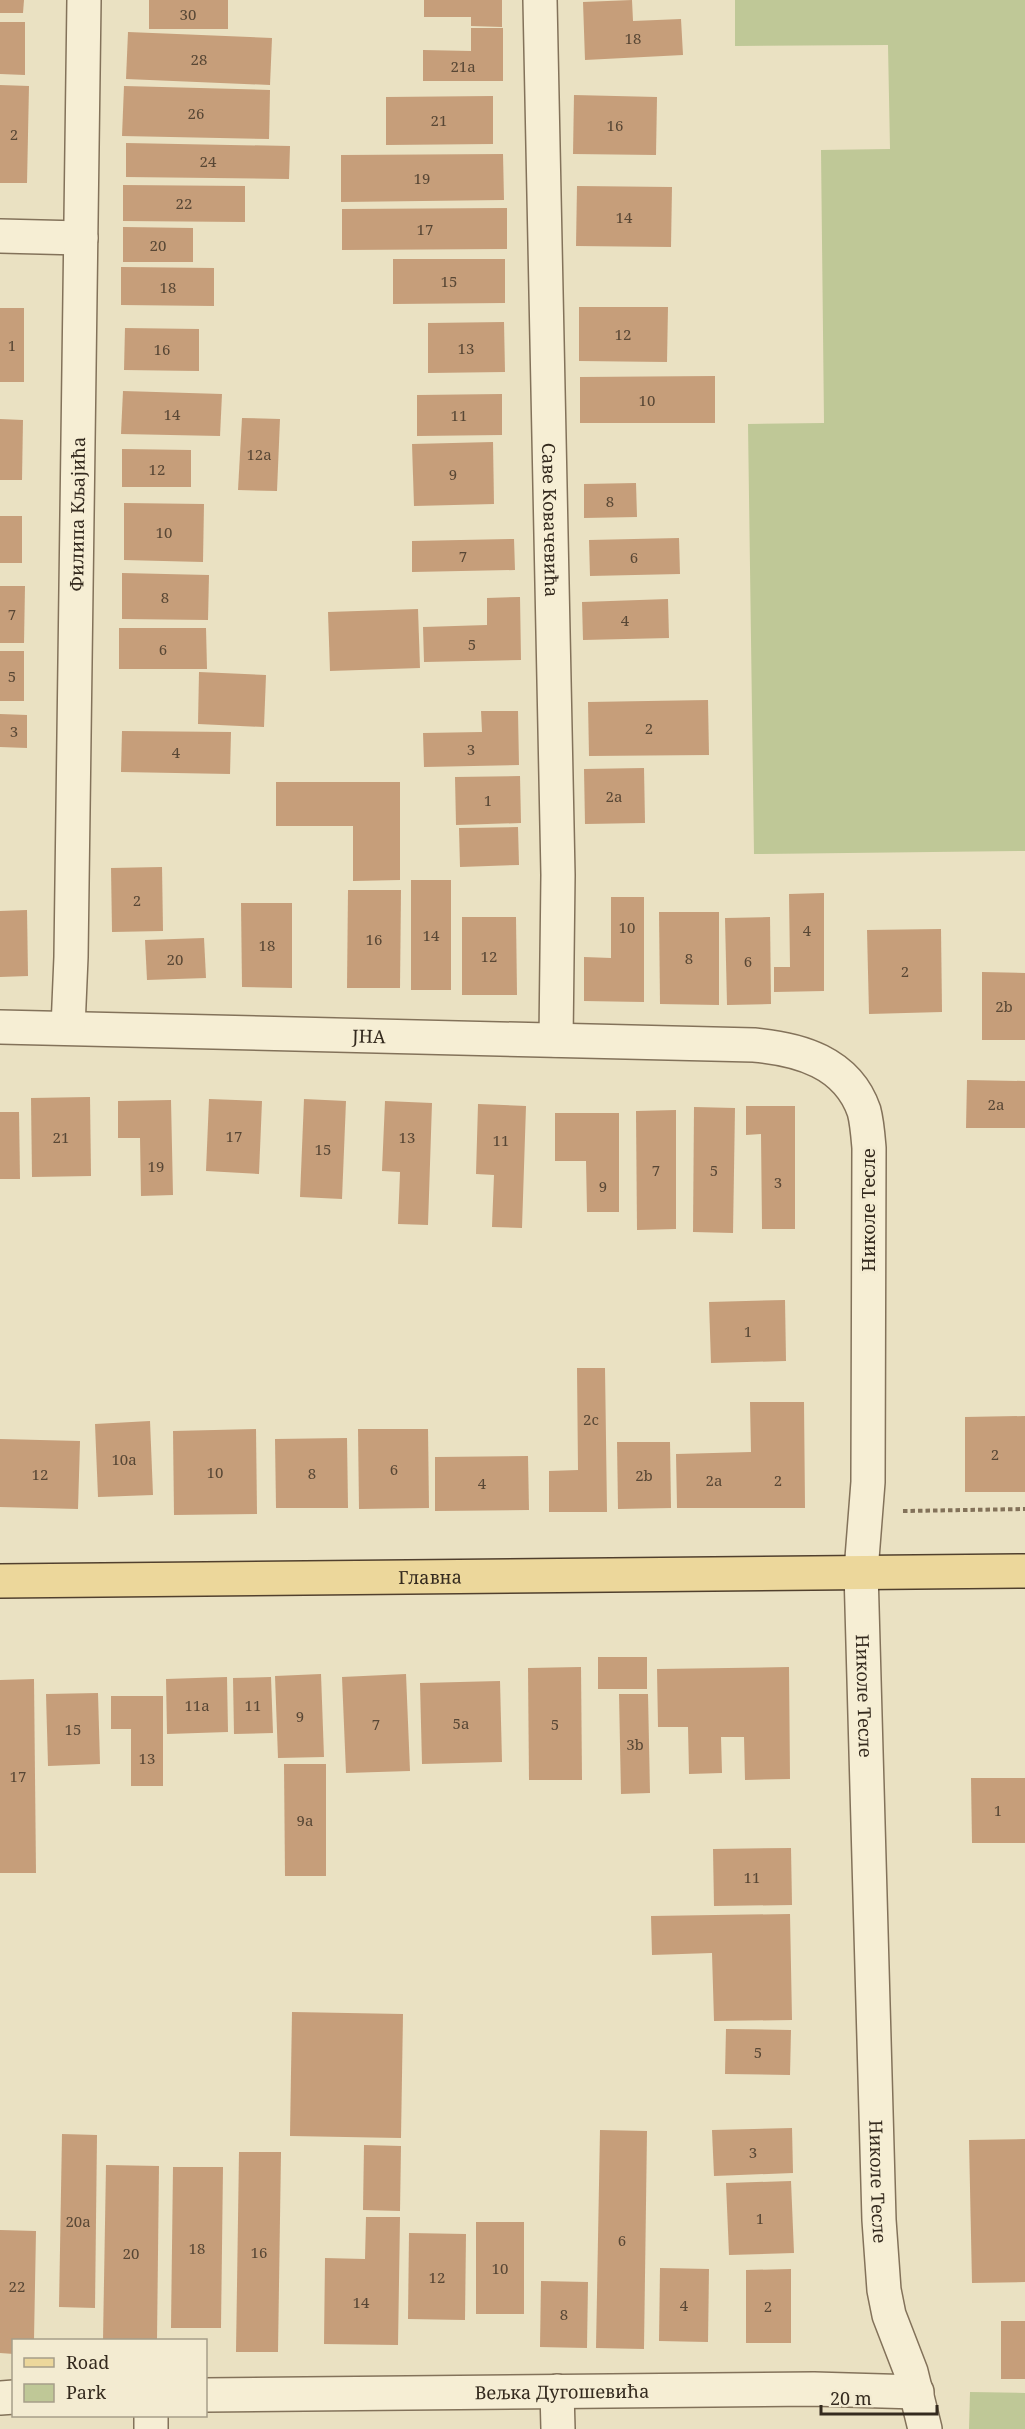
<svg xmlns="http://www.w3.org/2000/svg" width="1025" height="2429" font-family="'Noto Serif',serif">
<rect width="100%" height="100%" fill="#eae1c2"/>
<!-- green -->
<g fill="#bfc897">
<path d="M735,0h290v851l-271,3 -6,-430 76,-1 -3,-273 69,-1 -2,-104 -153,1z"/>
<path d="M970,2392l55,1v36h-56z"/>
</g>
<!-- building -->
<g fill="#c69e7a">
<path d="M0,0h24l-1,13h-23z"/>
<rect x="149" y="0" width="79" height="29"/>
<path d="M424,0h78v27l-31,-1v-9h-47z"/>
<path d="M632,0l1,21 48,-2 2,36 -98,5 -2,-58z"/>
<path d="M0,22h25v53l-25,-1z"/>
<path d="M471,28h32v53h-80v-31l48,1z"/>
<path d="M128,32l144,6 -2,47 -144,-6z"/>
<path d="M0,85l29,1 -2,97h-27z"/>
<path d="M124,86l146,4 -1,49 -147,-3z"/>
<path d="M574,95l83,2 -1,58 -83,-1z"/>
<path d="M493,96v48l-107,1v-48z"/>
<path d="M126,143l164,3 -1,33 -163,-2z"/>
<path d="M503,154l1,46 -163,2v-47z"/>
<path d="M123,185l122,1v36l-122,-1z"/>
<path d="M577,186l95,1 -1,60 -95,-1z"/>
<path d="M507,208v41l-165,1v-41z"/>
<path d="M123,227l70,1v34h-70z"/>
<path d="M393,259h112v44l-112,1z"/>
<path d="M121,267l93,1v38l-93,-1z"/>
<path d="M579,307h89l-1,55 -88,-1z"/>
<rect x="0" y="308" width="24" height="74"/>
<path d="M504,322l1,50 -77,1v-50z"/>
<path d="M125,328l74,1v42l-75,-1z"/>
<path d="M715,376v47h-135v-46z"/>
<path d="M123,391l99,3 -2,42 -99,-2z"/>
<path d="M502,394v41l-85,1v-41z"/>
<path d="M242,418l38,1 -3,72 -39,-1z"/>
<path d="M0,419l23,1 -1,60h-22z"/>
<path d="M493,442l1,62 -80,2 -2,-62z"/>
<path d="M122,449l69,1v37h-69z"/>
<path d="M636,483l1,34 -53,1v-34z"/>
<path d="M124,503l80,1 -1,58 -79,-2z"/>
<rect x="0" y="516" width="22" height="47"/>
<path d="M679,538l1,36 -90,2 -1,-36z"/>
<path d="M514,539l1,31 -103,2v-31z"/>
<path d="M122,573l87,2 -1,45 -86,-1z"/>
<path d="M0,586h25l-1,57h-24z"/>
<path d="M520,597l1,63 -97,2 -1,-35 64,-2v-27z"/>
<path d="M668,599l1,39 -86,2 -1,-38z"/>
<path d="M418,609l2,59 -90,3 -2,-59z"/>
<path d="M119,628h87l1,41h-88z"/>
<rect x="0" y="651" width="24" height="50"/>
<path d="M199,672l67,3 -2,52 -66,-3z"/>
<path d="M708,700l1,55 -120,1 -1,-54z"/>
<path d="M481,711h37l1,54 -95,2 -1,-34 59,-1z"/>
<path d="M0,714l27,1v33l-27,-1z"/>
<path d="M122,731l109,1 -1,42 -109,-2z"/>
<path d="M644,768l1,55 -60,1 -1,-55z"/>
<path d="M520,776l1,47 -65,2 -1,-48z"/>
<path d="M276,782h124v98l-47,1v-55h-77z"/>
<path d="M518,827l1,38 -59,2 -1,-39z"/>
<path d="M162,867l1,64 -51,1 -1,-64z"/>
<rect x="411" y="880" width="40" height="110"/>
<path d="M348,890h53l-1,98h-53z"/>
<path d="M824,893v98l-50,1v-25h16l-1,-73z"/>
<path d="M611,897h33v105l-60,-1v-44l27,1z"/>
<path d="M241,903h51v85l-50,-1z"/>
<path d="M27,910l1,66 -28,1v-66z"/>
<path d="M659,912h60v93l-59,-1z"/>
<path d="M462,917h54l1,78h-55z"/>
<path d="M770,917l1,87 -44,1 -2,-87z"/>
<path d="M941,929l1,83 -73,2 -2,-84z"/>
<path d="M204,938l2,40 -59,2 -2,-40z"/>
<path d="M982,972l43,1v67h-43z"/>
<path d="M967,1080l58,1v47h-59z"/>
<path d="M90,1097l1,79 -59,1 -1,-79z"/>
<path d="M209,1099l53,2 -3,73 -53,-3z"/>
<path d="M304,1099l42,2 -4,98 -42,-2z"/>
<path d="M171,1100l2,95 -32,1 -1,-58h-22v-37z"/>
<path d="M385,1101l47,2 -4,122 -30,-1 2,-52 -18,-1z"/>
<path d="M478,1104l48,2 -4,122 -30,-1 2,-52 -18,-1z"/>
<path d="M746,1106h49v123h-33l-1,-95 -15,1z"/>
<path d="M694,1107l41,1 -2,125 -40,-1z"/>
<path d="M676,1110v119l-39,1 -1,-119z"/>
<path d="M0,1112h19l1,67h-20z"/>
<path d="M555,1113h64v99h-32l-1,-51h-31z"/>
<path d="M785,1300l1,61 -75,2 -2,-61z"/>
<path d="M577,1368h28l2,144h-58v-41l29,-1z"/>
<path d="M750,1402h54l1,106h-128l-1,-54 75,-2z"/>
<path d="M1025,1416v76h-60v-75z"/>
<path d="M150,1421l3,74 -55,2 -3,-73z"/>
<path d="M256,1429l1,85 -83,1 -1,-84z"/>
<path d="M358,1429h70l1,79 -70,1z"/>
<path d="M347,1438l1,70h-72l-1,-69z"/>
<path d="M0,1439l80,2 -2,68 -78,-2z"/>
<path d="M617,1442h53l1,66 -53,1z"/>
<path d="M528,1456l1,54 -94,1v-54z"/>
<rect x="598" y="1657" width="49" height="32"/>
<path d="M581,1667l1,113h-53l-1,-112z"/>
<path d="M789,1667l1,112 -45,1 -1,-43h-23l1,36 -33,1 -1,-47h-30l-1,-58z"/>
<path d="M321,1674l3,83 -46,1 -3,-82z"/>
<path d="M406,1674l4,97 -64,2 -4,-96z"/>
<path d="M227,1677l1,55 -61,2 -1,-55z"/>
<path d="M271,1677l2,56 -39,1 -1,-56z"/>
<path d="M34,1679l2,194h-36v-193z"/>
<path d="M500,1681l2,81 -80,2 -2,-81z"/>
<path d="M98,1693l2,71 -52,2 -2,-72z"/>
<path d="M619,1694h29l2,99 -29,1z"/>
<path d="M111,1696h52v90h-32v-57h-20z"/>
<path d="M284,1764h42v112h-41z"/>
<path d="M971,1778h54v65h-53z"/>
<path d="M791,1848l1,57 -78,1 -1,-57z"/>
<path d="M790,1914l2,106 -78,1 -2,-68 -60,2 -1,-39z"/>
<path d="M292,2012l111,2 -2,124 -111,-2z"/>
<path d="M726,2029l65,1 -1,45 -65,-1z"/>
<path d="M792,2128l1,45 -79,3 -2,-46z"/>
<path d="M600,2130l47,1 -3,218 -48,-1z"/>
<path d="M62,2134l35,1 -2,173 -36,-1z"/>
<path d="M1025,2139v143l-53,1 -3,-143z"/>
<path d="M364,2145l37,1 -1,65 -37,-1z"/>
<path d="M239,2152h42l-3,200h-42z"/>
<path d="M106,2165l53,1 -2,174h-54z"/>
<path d="M173,2167h50l-2,161h-50z"/>
<path d="M791,2181l3,72 -65,2 -3,-72z"/>
<path d="M366,2217h34l-2,128 -74,-1 1,-86 40,1z"/>
<rect x="476" y="2222" width="48" height="92"/>
<path d="M0,2230l36,1 -2,109h-20v14l-14,-1z"/>
<path d="M409,2233l57,1 -1,86 -57,-1z"/>
<path d="M660,2268l49,1 -1,73 -49,-1z"/>
<path d="M791,2269v74h-45v-73z"/>
<path d="M541,2281l47,1 -1,66 -47,-1z"/>
<rect x="1001" y="2321" width="24" height="58"/>
</g>
<g fill="none" stroke-linecap="round" stroke-linejoin="round">
<defs>
<g id="minor">
<path id="s1" d="M540,0l18,875 -2,165"/>
<path d="M0,236l81,2"/>
<path id="s2" d="M0,1027l754,18c45,4 93,17 110,66 3,11 4,25 5,37l-1,334 -7,89 18,649 5,70 5,25 22,57 14,57"/>
<path id="s3" d="M68,1028l3,-71 13,-957"/>
<path d="M557,2391l1,38"/>
<path id="s4" d="M206,2395l608,-6 103,3"/>
<path d="M0,2398l14,-1"/>
<path d="M151,2416v13"/>
</g>
<g id="major">
<path id="s5" d="M0,1581l1025,-10"/>
</g>
</defs>
<!-- minor casing -->
<use href="#minor" stroke="#83725a" stroke-width="36"/>
<!-- major casing -->
<use href="#major" stroke="#51402e" stroke-width="36"/>
<!-- path -->
<path stroke="#83725a" stroke-width="4" stroke-dasharray="4.5 3" stroke-linecap="butt" d="M903,1511l122,-2"/>
<!-- minor -->
<use href="#minor" stroke="#f6eed4" stroke-width="33"/>
<!-- major -->
<use href="#major" stroke="#ecd79b" stroke-width="33"/>
</g>
<g text-anchor="middle" dominant-baseline="central" stroke-width="6" stroke-linejoin="round" paint-order="stroke">
<!-- number labels -->
<g font-size="15" fill="#584735">
<text x="188" y="14">30</text>
<text x="633" y="38">18</text>
<text x="199" y="59">28</text>
<text x="463" y="66">21a</text>
<text x="196" y="113">26</text>
<text x="439" y="120">21</text>
<text x="615" y="125">16</text>
<text x="14" y="134">2</text>
<text x="208" y="161">24</text>
<text x="422" y="178">19</text>
<text x="184" y="203">22</text>
<text x="624" y="217">14</text>
<text x="425" y="229">17</text>
<text x="158" y="245">20</text>
<text x="449" y="281">15</text>
<text x="168" y="287">18</text>
<text x="623" y="334">12</text>
<text x="12" y="345">1</text>
<text x="466" y="348">13</text>
<text x="162" y="349">16</text>
<text x="647" y="400">10</text>
<text x="172" y="414">14</text>
<text x="459" y="415">11</text>
<text x="259" y="454">12a</text>
<text x="157" y="469">12</text>
<text x="453" y="474">9</text>
<text x="610" y="501">8</text>
<text x="164" y="532">10</text>
<text x="463" y="556">7</text>
<text x="634" y="557">6</text>
<text x="165" y="597">8</text>
<text x="12" y="614">7</text>
<text x="625" y="620">4</text>
<text x="472" y="644">5</text>
<text x="163" y="649">6</text>
<text x="12" y="676">5</text>
<text x="649" y="728">2</text>
<text x="14" y="731">3</text>
<text x="471" y="749">3</text>
<text x="176" y="752">4</text>
<text x="614" y="796">2a</text>
<text x="488" y="800">1</text>
<text x="137" y="900">2</text>
<text x="627" y="927">10</text>
<text x="807" y="930">4</text>
<text x="431" y="935">14</text>
<text x="374" y="939">16</text>
<text x="267" y="945">18</text>
<text x="489" y="956">12</text>
<text x="689" y="958">8</text>
<text x="175" y="959">20</text>
<text x="748" y="961">6</text>
<text x="905" y="971">2</text>
<text x="1004" y="1006">2b</text>
<text x="996" y="1104">2a</text>
<text x="234" y="1136">17</text>
<text x="61" y="1137">21</text>
<text x="407" y="1137">13</text>
<text x="501" y="1140">11</text>
<text x="323" y="1149">15</text>
<text x="156" y="1166">19</text>
<text x="656" y="1170">7</text>
<text x="714" y="1170">5</text>
<text x="778" y="1182">3</text>
<text x="603" y="1186">9</text>
<text x="748" y="1331">1</text>
<text x="591" y="1419">2c</text>
<text x="995" y="1454">2</text>
<text x="124" y="1459">10a</text>
<text x="394" y="1469">6</text>
<text x="215" y="1472">10</text>
<text x="312" y="1473">8</text>
<text x="40" y="1474">12</text>
<text x="644" y="1475">2b</text>
<text x="714" y="1480">2a</text>
<text x="778" y="1480">2</text>
<text x="482" y="1483">4</text>
<text x="197" y="1705">11a</text>
<text x="253" y="1705">11</text>
<text x="300" y="1716">9</text>
<text x="461" y="1723">5a</text>
<text x="376" y="1724">7</text>
<text x="555" y="1724">5</text>
<text x="73" y="1729">15</text>
<text x="635" y="1744">3b</text>
<text x="147" y="1758">13</text>
<text x="18" y="1776">17</text>
<text x="998" y="1810">1</text>
<text x="305" y="1820">9a</text>
<text x="752" y="1877">11</text>
<text x="758" y="2052">5</text>
<text x="753" y="2152">3</text>
<text x="760" y="2218">1</text>
<text x="78" y="2221">20a</text>
<text x="622" y="2240">6</text>
<text x="197" y="2248">18</text>
<text x="259" y="2252">16</text>
<text x="131" y="2253">20</text>
<text x="500" y="2268">10</text>
<text x="437" y="2277">12</text>
<text x="17" y="2286">22</text>
<text x="361" y="2302">14</text>
<text x="684" y="2305">4</text>
<text x="768" y="2306">2</text>
<text x="564" y="2314">8</text>
</g>
<!-- street labels -->
<g font-size="18" fill="#342a1e" stroke="#f3ebd1">
<text stroke="none"><textPath href="#s3" startOffset="514">Филипа Кљајића</textPath></text>
<text stroke="none"><textPath href="#s1" startOffset="520">Саве Ковачевића</textPath></text>
<text stroke="none"><textPath href="#s2" startOffset="369">ЈНА</textPath></text>
<text transform="translate(868 1210) rotate(-90)">Николе Тесле</text>
<text stroke="none"><textPath href="#s5" startOffset="430">Главна</textPath></text>
<text stroke="none"><textPath href="#s2" startOffset="1476">Николе Тесле</textPath></text>
<text stroke="none"><textPath href="#s2" startOffset="1962">Николе Тесле</textPath></text>
<text stroke="none"><textPath href="#s4" startOffset="356">Вељка Дугошевића</textPath></text>
</g>
</g>
<!-- legend -->
<rect x="12" y="2339" width="195" height="78" fill="#f3ebd1" stroke="#a79e89" stroke-width="1.5"/>
<rect x="24" y="2358" width="30" height="9" fill="#ecd79b" stroke="#a79e89" stroke-width="1.5"/>
<text x="66" y="2369" font-size="18" fill="#342a1e">Road</text>
<rect x="24" y="2384" width="30" height="18" fill="#bfc897" stroke="#a79e89" stroke-width="1.5"/>
<text x="66" y="2399" font-size="18" fill="#342a1e">Park</text>
<!-- scale -->
<path d="M821 2405v9h116v-9" fill="none" stroke="#342a1e" stroke-width="3"/>
<text x="830" y="2405" font-size="18" fill="#342a1e" stroke="#f3ebd1" stroke-width="4.5" paint-order="stroke">20 m</text>
</svg>
